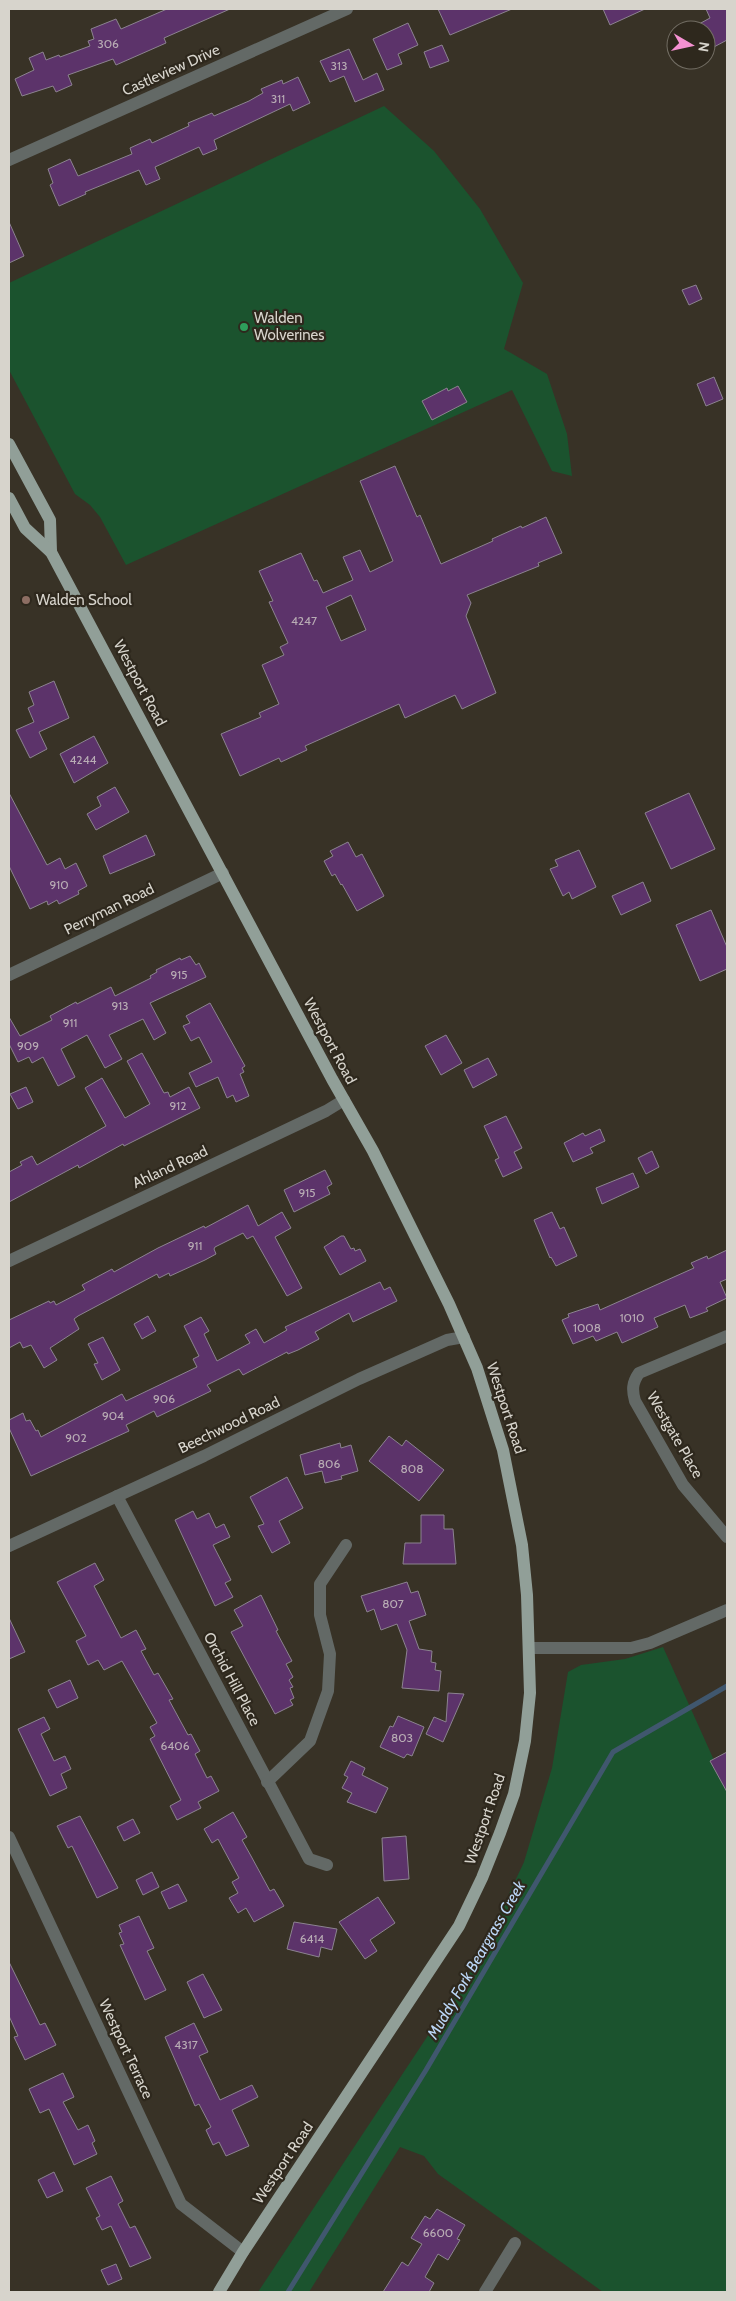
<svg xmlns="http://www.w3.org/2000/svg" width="736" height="2301" font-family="Cabin,sans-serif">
<rect width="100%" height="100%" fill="#383226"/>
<!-- green -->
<g fill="#1b532e">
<path d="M384,106l50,45 46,58 43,74 -19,66 43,25 20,60 5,42 -20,-5 -40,-81 -386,175 -26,-48 -10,-12 -15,-11 -66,-124v-87z"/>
<path d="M663,1647l64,142v503h-124l-165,-118 -14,-18 -24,-9 -91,145h-51l220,-332 46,-98 28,-94 16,-96 13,-7 44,-6z"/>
</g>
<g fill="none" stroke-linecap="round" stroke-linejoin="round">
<!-- stream -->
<path stroke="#40576e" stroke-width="5" d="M288,2292l138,-222 187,-318 114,-66"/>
</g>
<!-- building -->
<g fill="#5c336a" stroke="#8c8390" fill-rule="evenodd">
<path d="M167,9h63l-66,29 2,5 -50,22 -3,-6 -45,16 4,10 -16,7 -3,-6 -31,10 -7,-17 19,-9 -5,-12 14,-6 3,8 13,-5 1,2 30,-11 -2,-5 6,-2 -3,-10 25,-10 5,10z"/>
<path d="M438,9h74l-62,26z"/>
<path d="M603,9h42l-35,16z"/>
<path d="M706,9h21v31l-15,8 -6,-11v-7h-3l-4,-6 11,-6z"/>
<path d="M408,23l10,22 -20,9 4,10 -15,6 -14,-31z"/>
<path d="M442,45l7,16 -19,7 -6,-16z"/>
<path d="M349,49l14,31 14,-7 7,17 -29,12 -11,-26 -14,6 -10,-21z"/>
<path d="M298,77l12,26 -17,8 -3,-7 -76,36 3,9 -14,6 -4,-8 -44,20 5,12 -14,6 -7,-15 -54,22 1,2 -27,12 -9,-21 3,-2 -5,-14 22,-10 8,17 54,-22 -2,-6 20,-9 2,4 37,-17 -1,-3 24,-10 2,3 35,-15 14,-8 -2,-4 21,-9 1,4z"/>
<path d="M9,222l15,34 -15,7z"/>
<path d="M696,285l6,14 -13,6 -7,-15z"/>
<path d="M714,377l9,22 -17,7 -9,-22z"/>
<path d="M458,386l9,16 -35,18 -10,-19 25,-13 1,3z"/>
<path d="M395,466l22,51 3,-2 21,49 52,-23 -1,-2 29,-13 1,2 24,-11 16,36 -24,10 1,3 -72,29 4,8 -5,13 30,77 -34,16 -7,-14 -50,23 -6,-14 -94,42 2,4 -26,12 -2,-4 -39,18 -19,-42 40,-17 -2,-4 20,-9 -17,-39 22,-10 -4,-8 8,-4 -19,-41 4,-1 -14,-30 42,-18 13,28 3,-1 6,13 30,-13 -10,-23 17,-7 10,22 23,-11 -33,-80zM351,595l15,35 -25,11 -15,-34z"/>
<path d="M54,681l15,37 -30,14 8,17 -17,9 -14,-28 18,-8 -6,-14 6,-3 -5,-13z"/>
<path d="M94,736l14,27 -34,20 -14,-29z"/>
<path d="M115,787l14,25 -33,18 -9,-16 14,-8 -4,-9z"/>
<path d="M9,793l38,72 13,-7 5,11 11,-6 11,23 -9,5 1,3 -20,10 -2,-4 -9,5 -1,-4 -17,8 -21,-43z"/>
<path d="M689,793l26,56 -44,20 -26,-56z"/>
<path d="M146,835l9,20 -45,19 -7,-18z"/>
<path d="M348,842l8,15 6,-3 22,42 -27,15 -15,-27 -1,1 -6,-11 -3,2 -8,-15 9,-5 -3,-5z"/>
<path d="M579,850l17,37 -24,12 -3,-7 -6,4 -13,-27 8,-3 -3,-6z"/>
<path d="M643,882l8,19 -30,14 -9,-19z"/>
<path d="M711,910l16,37v22l-27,12 -24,-56z"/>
<path d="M190,956l6,9 3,-2 7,14 -56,26 16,30 -12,7 -11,-21 -34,16 13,24 -17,9 -18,-33 -26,14 14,28 -17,9 -15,-29 -11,6 -3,-6 -11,5 -9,-18v-27l11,19 32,-16 -2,-4 26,-14 1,2 34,-17 4,9 36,-18 -1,-2 7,-4 -1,-2 24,-12 1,2z"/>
<path d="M210,1003l35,63 -3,2 2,4 -4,2 9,22 -13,6 -3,-7 -6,3 -9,-21 -22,10 -7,-14 23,-11 -13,-25 -8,4 -8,-15 7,-3 -4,-7z"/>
<path d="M446,1035l16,28 -21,12 -16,-29z"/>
<path d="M142,1053l22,40 4,-1 2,5 19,-10 11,21 -76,38 -1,-2 -44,24 -1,-3 -69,37v-30l13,-7 -2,-3 12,-6 5,9 69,-39 -21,-38 17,-10 23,40 25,-14 -23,-43z"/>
<path d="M488,1058l9,17 -24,13 -9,-18z"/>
<path d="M26,1087l7,15 -15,7 -8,-15z"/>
<path d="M506,1116l16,32 -8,4 8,16 -19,9 -8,-17 4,-2 -15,-32z"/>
<path d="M600,1129l5,12 -15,7 3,5 -20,9 -9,-19 19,-10 2,3z"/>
<path d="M652,1151l7,16 -13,7 -8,-16z"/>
<path d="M325,1170l7,14 -5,3 3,7 -36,18 -10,-22z"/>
<path d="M633,1173l6,14 -37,17 -6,-16z"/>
<path d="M248,1205l10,21 24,-14 9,16 -16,9 27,51 -15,8 -34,-60 -6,3 -4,-6 -28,14 -1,2 2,5 -11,6 -35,16 -1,-3 -10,5 -2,-4 -79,42 -4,3 5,10 -29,19 7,12 -13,8 -13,-23 -8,3 -3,-6 -11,6v-28l40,-19 1,2 4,-2 2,4 29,-15 -3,-5 30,-16 2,3 44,-24 46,-22 1,2z"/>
<path d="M552,1212l8,17 4,-2 13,29 -21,10 -5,-9 -1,1 -16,-38z"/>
<path d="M341,1236h3l7,13 3,-1 1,3 5,-2 6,12 -26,14 -16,-28z"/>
<path d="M727,1250v29l-7,3 7,16 -21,10 2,3 -18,7 -5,-13 -31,13 4,9 -36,16 -5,-11 -21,9 -3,-5 -20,8 -11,-24 7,-3 -1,-3 30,-10 2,6 94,-42 -3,-5 16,-7 1,3z"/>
<path d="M380,1282l4,8 6,-3 7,14 -44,21 -4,-9 -34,19 4,7 -21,11 -10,4 -1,-2 -44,23 -4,-6 -32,16 4,6 -54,26 -3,-6 -28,14 3,6 -98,45 -22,-48v-8l14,-7 3,8 4,-1 6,11 2,-1 3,7 81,-43 4,7 71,-34 -4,-8 6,-3 -15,-30 17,-9 8,14 -5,3 13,27 33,-18 -5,-8 11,-6 8,14 23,-13 -2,-3z"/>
<path d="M148,1316l8,15 -14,8 -8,-15z"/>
<path d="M103,1337l17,33 -18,10 -8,-16 4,-1 -10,-19z"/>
<path d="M389,1436l13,10 4,-6 38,30 -25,31 -50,-40z"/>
<path d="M340,1443l1,5 10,-3 7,26 -17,5 1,3 -17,4 -3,-12 -17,4 -5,-20z"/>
<path d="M287,1477l16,31 -24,13 11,22 -18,10 -14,-27 6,-2 -14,-27z"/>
<path d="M193,1511l4,8 12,-6 7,15 8,-4 6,13 -17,8 18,35 -6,3 8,14 -18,9 -40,-86z"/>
<path d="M421,1515h23v14h9l3,35h-53l2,-21h16z"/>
<path d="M95,1563l9,17 -10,6 27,52 15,-8 10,19 -5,2 13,24 4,-2 15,26 -4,1 19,35 3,-1 9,17 -5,3 12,24 4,-2 8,15 -21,11 3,6 -24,12 -7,-14 11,-6 -31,-61 5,-3 -5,-9 7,-4 -35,-62 -18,9 -6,-10 -10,5 -12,-24 10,-5 -29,-54z"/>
<path d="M407,1582l4,11 7,-2 8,24 -17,6 10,28 13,2 -1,11 5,1 -1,7 6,1 -2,20 -37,-3 5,-38 -10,-26 -16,6 -7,-21 -7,3 -6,-16z"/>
<path d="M261,1595l17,35 -2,1 16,30 -6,3 7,13 -4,3 4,7 -3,1 4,10 -4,2 3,5 -18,9 -44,-82 12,-6 -9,-16z"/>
<path d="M9,1618l16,34 -16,7z"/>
<path d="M70,1680l8,18 -21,10 -9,-18z"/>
<path d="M448,1693l16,1 -21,48 -17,-8 8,-17 12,5z"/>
<path d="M398,1716l26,11 -12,29 -5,-2 -3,4 -24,-11 10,-21 3,1z"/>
<path d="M44,1717l6,12 -9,5 13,27 11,-5 6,13 -10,5 6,14 -17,8 -32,-67z"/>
<path d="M727,1752v40l-17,-31z"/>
<path d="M351,1761l14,7 -3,7 26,13 -12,25 -29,-11 5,-9 -10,-5 6,-11 -4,-2z"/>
<path d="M233,1812l14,25 -5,3 9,16 19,35 4,-2 10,17 -30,16 -8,-14 -8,5 -9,-15 9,-5 -6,-11 7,-4 -21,-39 -6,4 -8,-14z"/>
<path d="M80,1816l38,72 -21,10 -25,-52 -4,2 -11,-22z"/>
<path d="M133,1819l7,14 -16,8 -7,-14z"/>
<path d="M406,1836l3,43 -25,2 -2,-43z"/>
<path d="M152,1872l7,15 -16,8 -7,-15z"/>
<path d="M178,1884l9,17 -18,8 -8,-17z"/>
<path d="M378,1897l17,26 -25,17 7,11 -12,8 -26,-37z"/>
<path d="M139,1916l15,32 -7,3 19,39 -21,10 -25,-55 4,-1 -5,-11 3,-1 -3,-7z"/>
<path d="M294,1922l43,7 -5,21 -11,-3 -2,10 -32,-8z"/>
<path d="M9,1962l31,63 5,-2 11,22 -31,15 -11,-23 4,-1 -9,-20z"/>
<path d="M203,1974l19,36 -18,8 -17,-36z"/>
<path d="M194,2023l14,29 -9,4 21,44 32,-15 6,12 -26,13 17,36 -23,10 -7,-14 -6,3 -7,-15 5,-3 -12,-23 -4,2 -30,-69z"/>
<path d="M63,2073l11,24 -11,5 15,28 10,-5 7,16 -3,2 5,11 -23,11 -25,-56 -9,4 -11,-24z"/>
<path d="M54,2172l9,19 -16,7 -9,-18z"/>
<path d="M111,2176l12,25 -5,3 12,24 5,-2 16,32 -21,9 -19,-41 -9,4 -6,-12 4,-2 -14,-28z"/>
<path d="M437,2209l28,16 -8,14 3,1 -12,20 -10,-6 -13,23 9,6 -5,9h-46l19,-30 6,4 14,-22 -11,-6 14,-22 5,3z"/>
<path d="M116,2264l6,15 -14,6 -7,-15z"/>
</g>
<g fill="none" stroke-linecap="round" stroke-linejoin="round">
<!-- minor -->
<g stroke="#636966" stroke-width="12">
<path d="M9,160l338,-151"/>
<path d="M9,975l214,-102"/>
<path d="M9,1261l317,-150 18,-11"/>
<path d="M727,1336l-88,37c-7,10 -7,17 -4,28l48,84 44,52"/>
<path d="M117,1496l192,363 18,6"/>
<path d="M9,1546l195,-90 155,-77 88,-39 17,-3"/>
<path d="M529,1648h102l19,-5 77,-33"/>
<path d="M267,1782l43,-41 18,-50 2,-37 -10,-39v-31l26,-39"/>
<path d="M9,1837l172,367 62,48"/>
<path d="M485,2292l30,-49"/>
</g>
<!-- major -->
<g stroke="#919f98" stroke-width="12">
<path d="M9,444l41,76 1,32"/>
<path d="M9,498l16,30 26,24 281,527 41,72 76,153 28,64 26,82 19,95 5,50 3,98 -5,48 -11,53 -14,39 -18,45 -23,48 -216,326 -24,40"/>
</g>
</g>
<!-- markers -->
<circle fill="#2e9e5b" stroke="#2e281d" stroke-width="2" cx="244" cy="327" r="5"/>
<circle fill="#8d6e63" stroke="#2e281d" stroke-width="2" cx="26" cy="600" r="5"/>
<g text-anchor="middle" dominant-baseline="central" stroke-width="4.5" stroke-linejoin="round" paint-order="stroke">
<!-- number labels -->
<g font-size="12" fill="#b8acb4">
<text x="108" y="43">306</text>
<text x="339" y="65">313</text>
<text x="278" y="98">311</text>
<text x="304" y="620">4247</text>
<text x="83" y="759">4244</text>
<text x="59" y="884">910</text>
<text x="179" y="974">915</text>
<text x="120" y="1005">913</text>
<text x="70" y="1022">911</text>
<text x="28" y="1045">909</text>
<text x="178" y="1105">912</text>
<text x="307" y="1192">915</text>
<text x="195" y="1245">911</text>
<text x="632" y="1317">1010</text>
<text x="587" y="1327">1008</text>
<text x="164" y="1398">906</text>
<text x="113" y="1415">904</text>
<text x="76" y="1437">902</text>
<text x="329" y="1463">806</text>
<text x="412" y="1468">808</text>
<text x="393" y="1603">807</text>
<text x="402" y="1737">803</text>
<text x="175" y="1745">6406</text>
<text x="312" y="1938">6414</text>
<text x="186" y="2044">4317</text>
<text x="438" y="2232">6600</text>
</g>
<!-- street labels -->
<g font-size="15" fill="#d7d4cc" stroke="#2e281d">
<text transform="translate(171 70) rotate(-24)">Castleview Drive</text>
<text transform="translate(140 683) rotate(62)">Westport Road</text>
<text transform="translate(109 909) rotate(-26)">Perryman Road</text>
<text transform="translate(330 1041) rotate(62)">Westport Road</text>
<text transform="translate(170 1167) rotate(-25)">Ahland Road</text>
<text transform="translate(506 1408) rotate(72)">Westport Road</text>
<text transform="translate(229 1425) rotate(-26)">Beechwood Road</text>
<text transform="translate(675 1435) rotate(60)">Westgate Place</text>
<text transform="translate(232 1679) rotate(62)">Orchid Hill Place</text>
<text transform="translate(485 1819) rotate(-71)">Westport Road</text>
<text transform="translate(126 2049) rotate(65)">Westport Terrace</text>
<text transform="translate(283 2163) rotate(-56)">Westport Road</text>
</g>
<!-- poi labels -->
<g font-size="15" fill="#d7d4cc" stroke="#2e281d" text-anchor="start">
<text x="254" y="318">Walden<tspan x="254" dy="17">Wolverines</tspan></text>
<text x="36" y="600">Walden School</text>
</g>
<!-- water labels -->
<g font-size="16" font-style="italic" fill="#bbd6f6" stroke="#2e281d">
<text transform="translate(476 1960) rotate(-60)">Muddy Fork Beargrass Creek</text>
</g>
</g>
<!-- border -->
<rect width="736" height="2301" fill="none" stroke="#d7d4cc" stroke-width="20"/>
<!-- north arrow -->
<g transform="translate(691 45) rotate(99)"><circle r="24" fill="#2e281d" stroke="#726d63"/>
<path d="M0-4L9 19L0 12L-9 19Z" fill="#f591d2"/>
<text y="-8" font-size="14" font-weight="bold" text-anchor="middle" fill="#d7d4cc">N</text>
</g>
</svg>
